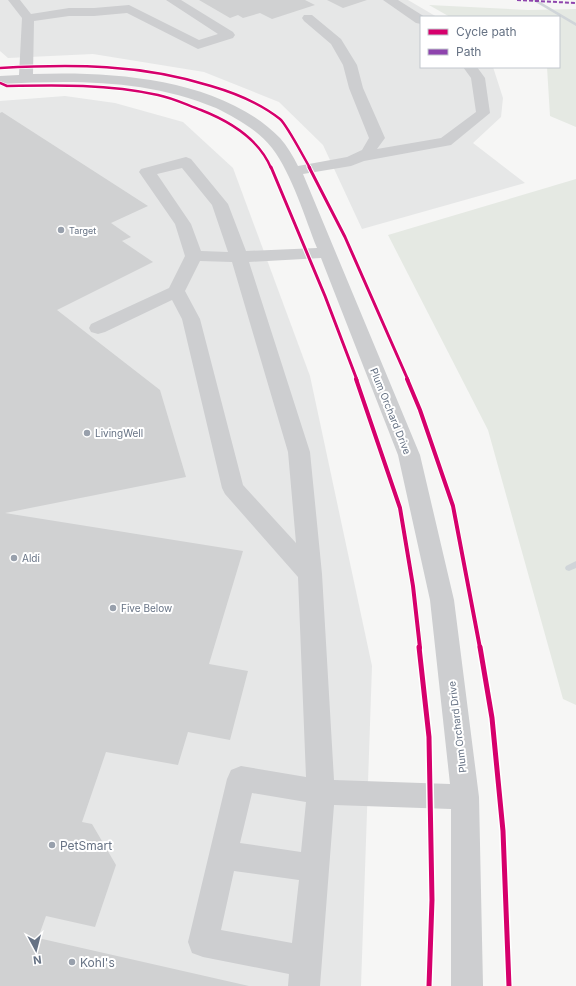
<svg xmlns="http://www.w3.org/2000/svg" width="576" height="986" font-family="Inter,sans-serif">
<rect width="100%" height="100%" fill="#f6f6f5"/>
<!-- built -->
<g fill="#e6e7e7">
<path d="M0,0h408l29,17h-16v50h72l10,31 -2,19 -28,26 52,40 -163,46 -39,-84 -44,-43 -75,-30 -111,-18 -85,4 -8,-7z"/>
<path d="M65,96l50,7 68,19 50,46 77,208 62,290 -11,320h-361v-885z"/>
</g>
<!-- green -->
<g fill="#e5e9e3">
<path d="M429,5l99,5 48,-1v118l-26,-11 -3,-49h12v-50h-109z"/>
<path d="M576,179v526l-13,-6 -75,-269 -100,-195z"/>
</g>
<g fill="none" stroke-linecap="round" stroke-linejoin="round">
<!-- stream -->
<g fill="#d0d5d9" fill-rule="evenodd">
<path d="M532,0h5l39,23v3z"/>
<path d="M576,561v7l-7,3 -3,-1 -1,-2 1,-2z"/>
</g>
</g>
<!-- building -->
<g fill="#d0d1d2">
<path d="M199,0h106l10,5 -43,14 -12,-6 -17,5 -5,-3 -8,3z"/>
<path d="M327,0h40l-24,8z"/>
<path d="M2,112l146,94 -37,17 20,14 -9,4 31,21 -96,48 103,80 26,87 -181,36 238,38 -34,113 39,7 -18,69 -42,-8 -10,33 -72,-13 -24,70 10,2 24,41 -21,62 -49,-11 -8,22 211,48h-249v-873z"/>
</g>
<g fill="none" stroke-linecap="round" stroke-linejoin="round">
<!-- minor -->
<g fill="#cdced0" fill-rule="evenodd">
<path d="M8,0h12l11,14 38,-6h25l35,-3 70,35 19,-6 -52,-34h15l52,32 2,3 -2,3 -35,11 -71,-36 -33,3h-25l-35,5 -1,53c79,-3 188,4 247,64 7,8 13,18 18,28l49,-9 15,-7 7,-12 -20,-50 -6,-23 -12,-21 -27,-23 -2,-3 2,-3h8l29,24 16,26 6,23 22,50 -8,11 64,-11 35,-26 -5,-34 -8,-11h14l8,11 5,35 -39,32 -87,16 -13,5 -48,8 117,281 34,145 25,197 4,189h-32v-177l-117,-4 -14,181h-32l1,-12 -86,-17 -11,-4 -4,-11 39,-163 4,-9 10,-4 65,11 -8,-200 -73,-83 -3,-6 -40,-169 -10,-19 -67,32 -7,2 -7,-2 -2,-4 2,-4 78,-36 16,-32 -10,-32 -36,-52 2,-3 45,-12 5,2 37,45 18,47 71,-3c-12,-30 -25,-74 -45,-100 -14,-18 -36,-30 -56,-40 -69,-29 -143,-28 -216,-24v-8l19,-1 3,-57zM182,168l30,37 16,47 -27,-1 -10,-27 -34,-50zM321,258l77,197 32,145 20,184 -116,-4 -12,-206 -12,-122 -61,-190zM200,261l32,1 56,190 8,91 -53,-58 -43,-166 -15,-28zM252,793l54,9 -5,50 -61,-9zM234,871l65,9 -7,63 -71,-13z"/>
<path d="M383,0h15l27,17h-4v7l-5,-1z"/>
</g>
<!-- quiet -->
<path stroke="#8e44ad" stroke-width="2" stroke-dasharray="4 2" stroke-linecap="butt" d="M517,0l59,3"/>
<defs>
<g id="cycleway-far3">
<path d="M0,68c73,-4 141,-4 211,18 24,7 49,17 69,33 7,6 24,39 30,49"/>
<path d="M0,83l7,3c51,-1 101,-2 151,9 15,3 29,10 43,15 28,11 58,29 70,58"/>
</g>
<g id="cycleway-far2">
<path d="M271,167l54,129 32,84"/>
<path d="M309,167l36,70 63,143"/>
</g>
<g id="cycleway-far1">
<path d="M356,379l44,129 13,78 7,62"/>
<path d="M407,379l13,31 33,96 27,142"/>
</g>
<g id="cycleway">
<path d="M419,647l10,90 3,163 -3,86"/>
<path d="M480,647l12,71 11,113 6,155"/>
</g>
</defs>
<!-- cycleway-far3 casing -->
<use href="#cycleway-far3" stroke="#fff" stroke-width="4"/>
<!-- cycleway-far2 casing -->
<use href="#cycleway-far2" stroke="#fff" stroke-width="5"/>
<!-- cycleway-far1 casing -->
<use href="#cycleway-far1" stroke="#fff" stroke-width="6"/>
<!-- cycleway casing -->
<use href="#cycleway" stroke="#fff" stroke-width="8"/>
<!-- cycleway-far3 -->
<use href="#cycleway-far3" stroke="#d6006c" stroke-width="2.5"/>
<!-- cycleway-far2 -->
<use href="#cycleway-far2" stroke="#d6006c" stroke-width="3"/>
<!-- cycleway-far1 -->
<use href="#cycleway-far1" stroke="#d6006c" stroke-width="4"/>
<!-- cycleway -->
<use href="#cycleway" stroke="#d6006c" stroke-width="5"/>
</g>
<!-- markers -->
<g fill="#98a0ac" stroke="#fff" stroke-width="1.5">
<circle cx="61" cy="230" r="4"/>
<circle cx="87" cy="433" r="4"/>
<circle cx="14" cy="558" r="4"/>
<circle cx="113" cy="608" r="4"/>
<circle cx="52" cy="845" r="4"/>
<circle cx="72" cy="962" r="4"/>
</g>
<g text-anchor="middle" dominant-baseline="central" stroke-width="4" stroke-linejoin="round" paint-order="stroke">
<!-- far-poi labels -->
<g font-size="9" fill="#667284" stroke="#fff" text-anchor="start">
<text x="69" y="230">Target</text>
</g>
<!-- street labels -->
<g font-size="10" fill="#667284" stroke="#fff">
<text transform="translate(391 411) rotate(68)">Plum Orchard Drive</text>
<text transform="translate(457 727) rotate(-97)">Plum Orchard Drive</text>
</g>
<!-- poi labels -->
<g font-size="10" fill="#667284" stroke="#fff" text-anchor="start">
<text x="95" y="433">LivingWell</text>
<text x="22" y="558">Aldi</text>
<text x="121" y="608">Five Below</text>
</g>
<!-- near-poi labels -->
<g font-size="12" fill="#667284" stroke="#fff" text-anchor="start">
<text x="60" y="845">PetSmart</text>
<text x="80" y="962">Kohl's</text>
</g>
</g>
<!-- legend -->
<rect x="420" y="16" width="140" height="52" fill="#ffffff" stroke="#c2c7ce"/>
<rect x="428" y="29" width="20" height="6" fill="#d6006c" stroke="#c2c7ce"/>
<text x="456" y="36" font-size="12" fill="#667284">Cycle path</text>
<rect x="428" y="49" width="20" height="6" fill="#8e44ad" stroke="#c2c7ce"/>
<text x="456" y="56" font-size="12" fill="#667284">Path</text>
<!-- north arrow -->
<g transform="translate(36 950) rotate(173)" stroke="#ffffff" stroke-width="3" paint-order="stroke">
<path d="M0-3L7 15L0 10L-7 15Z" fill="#667284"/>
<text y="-6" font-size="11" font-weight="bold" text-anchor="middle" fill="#667284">N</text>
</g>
</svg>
